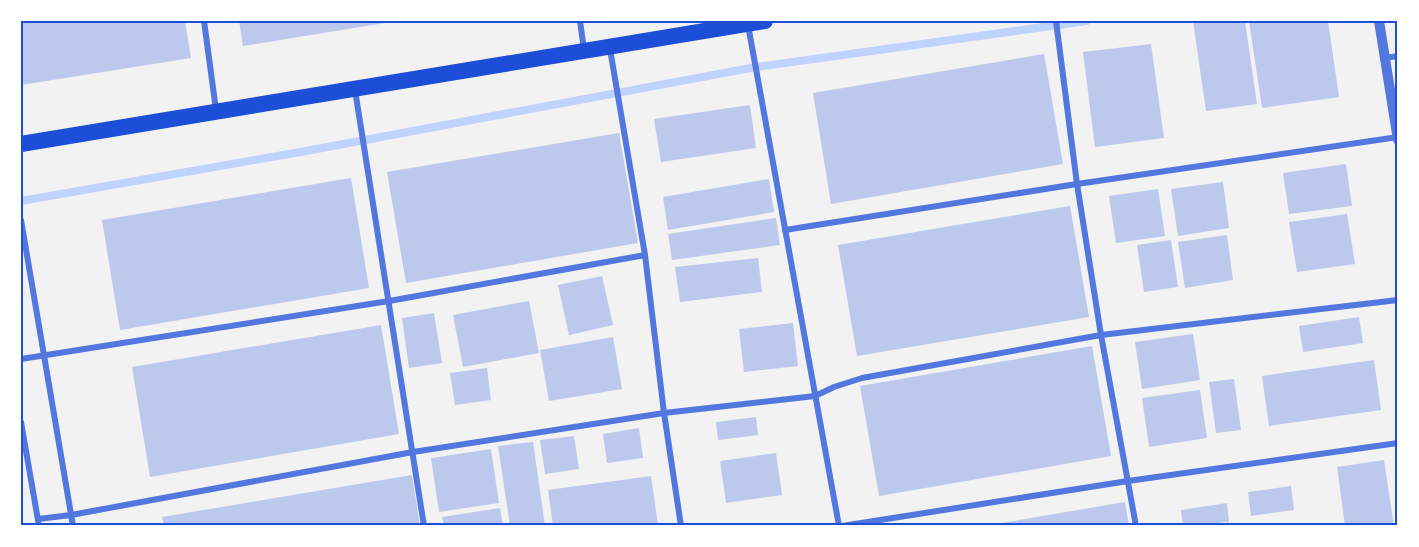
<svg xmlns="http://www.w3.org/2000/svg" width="1419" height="547" font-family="'Fira Sans',sans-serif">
<rect width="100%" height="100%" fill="#f2f2f2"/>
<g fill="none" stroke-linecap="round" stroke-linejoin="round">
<!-- stream -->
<path stroke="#bfd3fe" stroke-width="8" d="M21,201l285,-50 450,-84 331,-46"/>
</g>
<!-- building -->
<g fill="#bdc9ec">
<path d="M21,21h164l6,37 -170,27z"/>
<path d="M239,21h152v1l-148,24z"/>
<path d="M1193,21h52l12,83 -51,7z"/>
<path d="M1249,21h79l11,76 -77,11z"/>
<path d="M1151,44l13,94 -69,9 -12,-95z"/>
<path d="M1044,54l19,110 -232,40 -18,-111z"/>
<path d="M750,105l6,43 -95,14 -7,-43z"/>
<path d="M619,133l19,110 -232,40 -19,-111z"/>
<path d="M1346,164l6,42 -63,8 -6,-41z"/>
<path d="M351,178l18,110 -249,42 -18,-110z"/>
<path d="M769,179l5,33 -106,18 -5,-33z"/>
<path d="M1223,182l6,46 -51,8 -7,-47z"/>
<path d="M1158,189l7,47 -49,7 -7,-47z"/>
<path d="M1070,206l19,111 -232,39 -19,-111z"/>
<path d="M1347,214l8,50 -58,8 -8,-50z"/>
<path d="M776,218l4,27 -108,15 -4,-26z"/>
<path d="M1227,235l6,45 -48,8 -7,-46z"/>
<path d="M1171,240l7,47 -34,5 -7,-47z"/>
<path d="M758,258l4,34 -82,10 -5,-35z"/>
<path d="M602,276l11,49 -44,10 -11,-50z"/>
<path d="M529,301l10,52 -76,14 -10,-52z"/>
<path d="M434,313l8,50 -33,5 -7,-50z"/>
<path d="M1359,317l4,26 -60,9 -4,-26z"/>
<path d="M793,323l5,43 -54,6 -5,-43z"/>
<path d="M381,325l18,109 -249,43 -18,-110z"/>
<path d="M1193,334l7,46 -58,9 -7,-47z"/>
<path d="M613,337l9,52 -73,12 -9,-51z"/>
<path d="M1092,346l19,110 -232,40 -19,-110z"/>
<path d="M1374,360l7,50 -112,16 -7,-50z"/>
<path d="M487,368l4,32 -36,5 -5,-32z"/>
<path d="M1234,379l7,51 -25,3 -7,-51z"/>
<path d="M1200,390l7,48 -58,9 -7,-49z"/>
<path d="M756,417l2,18 -40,5 -2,-18z"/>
<path d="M639,428l4,30 -36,5 -4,-29z"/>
<path d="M574,436l5,33 -34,5 -5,-34z"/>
<path d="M533,442l12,84h-35l-12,-80z"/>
<path d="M491,449l8,54 -60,9 -8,-54z"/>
<path d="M776,453l6,42 -56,8 -6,-42z"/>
<path d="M1384,460l10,66h-49l-8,-59z"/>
<path d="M412,475l8,51h-256l-2,-9z"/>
<path d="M651,476l7,49 -105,1 -5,-36z"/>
<path d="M1291,486l3,24 -43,6 -3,-24z"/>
<path d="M1125,502l4,24h-139v-1z"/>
<path d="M1227,503l2,19 -46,4 -2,-16z"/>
<path d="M500,508l3,18h-59l-2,-9z"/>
</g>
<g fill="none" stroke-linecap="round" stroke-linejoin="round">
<!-- minor -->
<g stroke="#5277de" stroke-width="6">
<path d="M204,21l12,89"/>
<path d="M580,21l4,29"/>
<path d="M1056,21l21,163 24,151 35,191"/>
<path d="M748,25l91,501"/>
<path d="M610,49l35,206 19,158 17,113"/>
<path d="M1385,58l13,-2"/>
<path d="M355,90l69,436"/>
<path d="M21,220l52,306"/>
<path d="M785,230l292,-46 321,-47"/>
<path d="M21,359l368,-58 256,-46"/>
<path d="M21,422l18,104"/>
<path d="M38,519l33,-4 342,-63 251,-39 151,-17 19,-9 28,-9 239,-43 297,-35"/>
<path d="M842,526l286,-45 270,-38"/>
</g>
<!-- tertiary -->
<path stroke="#5277de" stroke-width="10" d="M1379,21l19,119"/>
<!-- trunk -->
<path stroke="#1d4ed8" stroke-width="16" d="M21,144l744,-123"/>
</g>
<!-- border -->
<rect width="1419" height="547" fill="none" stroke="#ffffff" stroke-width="45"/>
<rect x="22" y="22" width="1374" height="502" fill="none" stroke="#1d4ed8" stroke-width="2"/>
</svg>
